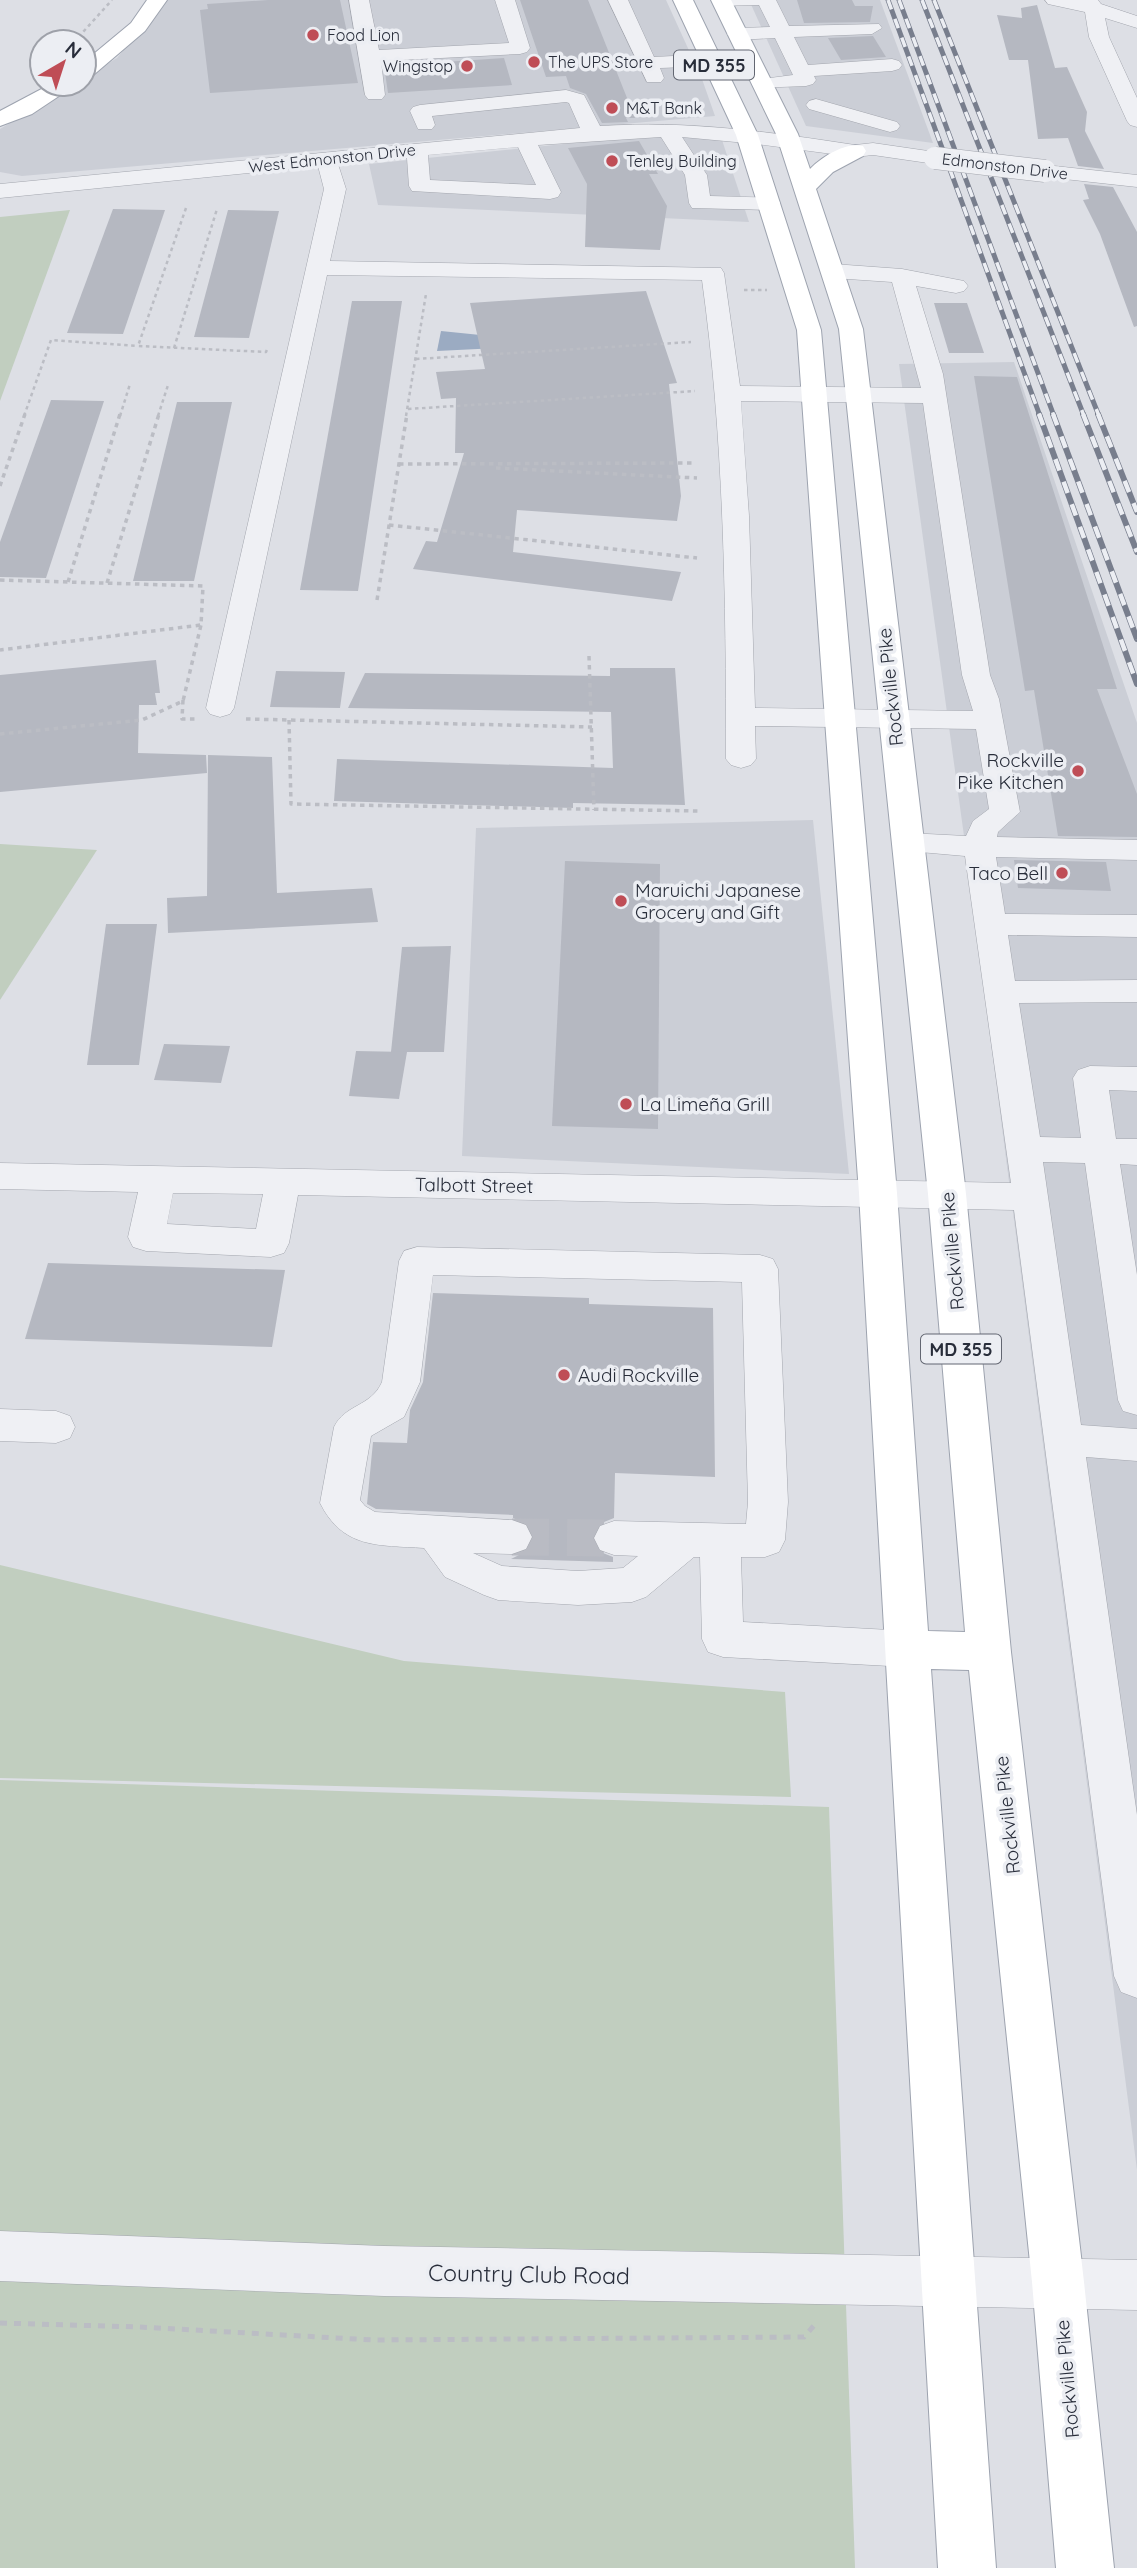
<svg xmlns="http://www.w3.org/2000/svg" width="1137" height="2568" font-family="Quicksand,sans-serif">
<rect width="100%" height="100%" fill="#dddfe5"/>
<!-- built -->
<g fill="#cbced6">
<path d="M165,0h501l36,79 13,37 -693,60 -22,-4v-43l75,-45h9v-6l33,-20z"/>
<path d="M749,0h131l53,143 -127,-17z"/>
<path d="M679,132l43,8 27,82 -371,-17 -9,-41z"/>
<path d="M1014,362l123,361v1447l-169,-1305 -69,-501z"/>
<path d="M813,820l36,354 -387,-18 14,-328z"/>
</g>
<!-- green -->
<g fill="#c1cebf">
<path d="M70,210l-70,191v-184z"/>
<path d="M0,844l97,6 -97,150z"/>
<path d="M0,1565l404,96 381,31 6,105 -791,-19z"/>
<path d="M0,1780l829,27 26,761h-855z"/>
</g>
<!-- water -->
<path fill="#9babc2" d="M441,331l59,6 -2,11 -61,3z"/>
<!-- building -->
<g fill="#b5b8c1">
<path d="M268,0h72l18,83 -148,10 -10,-83 8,-1 -1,-5z"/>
<path d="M520,0h68l47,118h-9l2,4 -26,1 -16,-29 -16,-6 -4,-12 -20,1z"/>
<path d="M797,0h55l3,6h18l-3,16 -66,1z"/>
<path d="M1037,5l18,63 12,-1 20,45 -2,19 19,38 -26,-3 -10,-28 -30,1 -10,-79h-19l-12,-45 25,3 -1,-10z"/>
<path d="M873,36l13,21 -45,3 -13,-22z"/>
<path d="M504,58l8,27 -124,8 -4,-27z"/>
<path d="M639,141l19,33h-9l18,32 -7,44 -75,-3 2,-63 -19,-36z"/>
<path d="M1084,184l29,3 24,45v94l-3,1 -34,-93 -17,-34 6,-1z"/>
<path d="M113,209l52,1 -42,124 -56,-1z"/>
<path d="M228,210l51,1 -30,127 -55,-1z"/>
<path d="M646,291l31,92 -8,1 12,112 -4,25 -160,-11 -4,42 168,20 -9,29 -259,-32 13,-28 11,1 27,-89h-9l1,-55 -15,1 -5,-27 49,-3 -15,-66z"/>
<path d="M352,301h50l-44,290 -58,-1z"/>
<path d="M934,303h33l17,50h-35z"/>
<path d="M974,376l43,1 100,312h-20l40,105v43l-79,-1 -24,-146 -9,1z"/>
<path d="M51,400l53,1 -58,177 -46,-1v-35z"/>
<path d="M177,402h55l-38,179h-61z"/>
<path d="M156,660l4,33h-5l2,12h-18l-1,48 68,2 1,18 -207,19v-117z"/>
<path d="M610,668h65l10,137 -112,-2v5l-239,-7 3,-42 276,9 -2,-56 -263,-4 17,-35 245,3z"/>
<path d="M276,671l69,1 -5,36 -70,-1z"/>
<path d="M208,755l64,2 5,136 95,-5 6,34 -210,11 -1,-35 40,-2z"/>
<path d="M1014,860l92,2 5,29 -93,-3z"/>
<path d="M565,861l95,3 -2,265 -106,-3z"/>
<path d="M106,924h51l-18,141h-52z"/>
<path d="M451,946l-7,106h-53l11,-105z"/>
<path d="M164,1044l66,2 -9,37 -67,-3z"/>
<path d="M356,1051l51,1 -8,47 -50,-3z"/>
<path d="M48,1263l237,7 -13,77 -247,-8z"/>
<path d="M433,1293l156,5v6l124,4 2,169 -100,-4 -1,45 -15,6 -7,13 6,14 15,6v5l-102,-3 16,-8 7,-13 -6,-14 -15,-6v-3l-137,-6 -9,-5 6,-62 34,1 3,-33 13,-28z"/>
</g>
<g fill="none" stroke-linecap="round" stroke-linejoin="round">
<!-- minor-tunnel -->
<path stroke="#b9bbc3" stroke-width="37" stroke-dasharray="37 18" stroke-linecap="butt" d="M512,1537l102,1"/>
<defs>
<g id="minor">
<path d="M349,0h20l10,50 130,-7 -14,-43h20l15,48 -3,4 -7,2 -139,7 4,34 -3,4h-14l-3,-4z"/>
<path d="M608,0h20l26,57 58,-3 7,2 3,4 -3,4 -7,2 -52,2 4,10 -3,4h-14z"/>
<path d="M714,0h62l13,26 90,-2 3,4 -10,6 -78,3 14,28 84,-6 7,2 3,4 -3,4 -7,2 -78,5 2,4 -3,4 -7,2 -51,2 -3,-4 3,-4 38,-5 -18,-37 -38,2 -10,-6 10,-6 33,-1 -11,-22 -44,1z"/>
<path d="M1045,0h53l3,4 36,12v12l-32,-10 4,19 28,61v29l-7,-2 -3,-4 -38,-84 -4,-25 -37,-8z"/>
<path d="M566,90l18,5 16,31c86,-6 170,6 255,19l18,-2 62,9 8,1 3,5 -3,5 -8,1 -62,-9 -18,2 -98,-13 -75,-7 25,38 3,21 67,2 3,5 -3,5 -8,2 -77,-2 -3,-5 -4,-28 -24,-38 -123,8 23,47 -3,5 -8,2 -138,-8 -3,-5 -2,-28 -69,6 8,25 -16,72 391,7 3,5 16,113 181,2 -29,-106 -59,-4 -8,-2 -3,-5 3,-5 8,-2 69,5 62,12 4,5 -4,5 -8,2 -40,-7 27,88 47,301 9,24 21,113 -22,20 -1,5 140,3v20l-141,-3 9,57 132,1v22l-129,-2 7,46 122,-1v22l-118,1 21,134 41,1 -8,-60 5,-8 12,-4 47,1v24l-28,-1 7,49h21v26l-17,-1 17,111v140l-14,-4 -5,-11 -33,-237 -42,-1 38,263 56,4v32l-51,-4 51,358v183l-16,-6 -7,-16 -100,-766 -716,-15 -9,48 -5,10 -13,4 -125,-6 -13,-4 -5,-10 10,-45 -138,-3v-26l1011,20 -46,-327 -68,-6 -4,-7 4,-7 11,-3 58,3 7,-15 16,-12 -13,-80 -221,-3 1,33 -5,6 -10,3 -10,-3 -5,-6c0,-161 -2,-320 -24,-479l-375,-5 -93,433 -4,6 -10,3 -10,-3 -4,-6 118,-519 -6,-23 -318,32v-14l580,-56 -11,-25 -3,-1 -134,14 3,9 -3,4h-14l-8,-18 3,-4 7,-2zM518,147l18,38 -106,-5 -2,-25zM741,401l182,2 39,272 11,36 -218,-3 -6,-192zM173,1193l90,1 -7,35 -89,-5z"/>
<path d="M816,99l81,23 3,4 -3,4 -7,2 -81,-23 -3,-4 3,-4z"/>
<path d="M1045,165l92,10v12l-100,-11 -3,-5 3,-5z"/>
<path d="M417,1247l343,8 13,4 5,10 10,233 -3,38 -6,12 -14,5h-24l2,65 165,9 15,5 6,13 -6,13 -15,5 -185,-10 -15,-5 -6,-13 -2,-82h-6l-48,40 -14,5 -54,3 -80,-5 -14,-5 -39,-18 -21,-29c-46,-3 -81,1 -104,-45l14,-76c11,-23 37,-20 48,-45l17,-121 5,-10zM433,1275l309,7 6,220 -2,22 -132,-3 -14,5 -6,12 6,12 14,5 24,1 -15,12 -45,3 -76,-5 -29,-13 39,1 14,-5 6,-12 -6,-12 -14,-5 -137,-8 -10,-6 -5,-6 11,-64 33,-19 16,-35z"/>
<path d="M0,1409l56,2 14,5 5,11 -5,11 -14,5 -56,-2z"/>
<path d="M0,2231l384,15 753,14v50l-753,-14 -384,-15z"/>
</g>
<g id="major">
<path d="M147,0h20l-22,31 -54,46 -7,2v-17l47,-39z"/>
<path d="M673,0h20l65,135 63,195 76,863 31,438 37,1 -37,-438 -89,-865 -63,-195 -65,-134h20l67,134 12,35c12,-12 35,-27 53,-23l3,5 -3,5 -30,16 -17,17 47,140 103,865 45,458 73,630 30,286h-58l-24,-286 -63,-612 -38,-1 65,899h-58l-79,-1375 -62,-863 -61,-195z"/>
<path d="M51,84h26l-45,30 -32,12v-15z"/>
</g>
</defs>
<!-- minor casing -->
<use href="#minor" stroke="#a3a6ae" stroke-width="1"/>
<!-- major casing -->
<use href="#major" stroke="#9da3af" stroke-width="2"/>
<!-- path-far2 -->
<g stroke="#bbbdc4" stroke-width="2.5" stroke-dasharray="3.5 3.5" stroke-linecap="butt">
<path d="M74,42l38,-42"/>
<path d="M186,208l-48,138 128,6 2,-5"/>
<path d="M744,290h23"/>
<path d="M174,348l43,-139"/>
<path d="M416,359l275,-17"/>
<path d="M408,409l287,-18"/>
<path d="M24,416l27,-76 87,6"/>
<path d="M120,416l10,-32"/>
<path d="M158,416l10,-31"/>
<path d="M406,416l20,-122"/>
</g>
<!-- path-far1 -->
<g stroke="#bbbdc4" stroke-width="3.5" stroke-dasharray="4.5 4.5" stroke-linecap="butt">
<path d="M399,464l297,-1"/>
<path d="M496,468l201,10"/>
<path d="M0,486l25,-72"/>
<path d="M389,525l308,33"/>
<path d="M0,580l203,6 -2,39 -201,25"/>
<path d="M68,582l52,-168"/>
<path d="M107,583l52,-169"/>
<path d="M377,600l30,-186"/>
<path d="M589,656l5,154"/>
<path d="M183,700l-1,19h13"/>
<path d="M246,719l346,8"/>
<path d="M289,720l2,84 407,7"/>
<path d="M0,734l142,-14 41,-19 18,-76"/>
</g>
<!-- path -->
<path stroke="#bbbdc4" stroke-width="5" stroke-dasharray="7 7" stroke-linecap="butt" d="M0,2323l140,4 233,13 431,-3 13,-15"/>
<!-- minor -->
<use href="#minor" fill="#eff0f4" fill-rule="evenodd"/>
<!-- major -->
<use href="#major" fill="#fff" fill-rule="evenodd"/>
<defs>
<g id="rail-far1">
<path d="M888,0l152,416"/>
<path d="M899,0l155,416"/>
<path d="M922,0l162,416"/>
<path d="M934,0l165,416"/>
</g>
<g id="rail">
<path d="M1039,414l98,270"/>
<path d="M1053,414l84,225"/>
<path d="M1083,414l54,138"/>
<path d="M1098,414l39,98"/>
</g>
</defs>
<!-- rail-far1 casing -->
<use href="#rail-far1" stroke="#787e8d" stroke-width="5"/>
<!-- rail casing -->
<use href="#rail" stroke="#787e8d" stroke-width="6"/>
<!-- rail-far1 -->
<use href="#rail-far1" stroke="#eceef3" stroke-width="3.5" stroke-dasharray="10" stroke-linecap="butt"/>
<!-- rail -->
<use href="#rail" stroke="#eceef3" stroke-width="4.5" stroke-dasharray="12" stroke-linecap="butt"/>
<defs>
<path id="minor-bridge" d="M935,158l110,13"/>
</defs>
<!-- minor-bridge casing -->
<use href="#minor-bridge" stroke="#a3a6ae" stroke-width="23" stroke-linecap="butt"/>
<!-- minor-bridge -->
<use href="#minor-bridge" stroke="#eff0f4" stroke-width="22"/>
</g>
<!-- markers -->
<g fill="#bf4d56" stroke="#eceef3" stroke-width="2.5">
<circle cx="313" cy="35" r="7"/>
<circle cx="534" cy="62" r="7"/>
<circle cx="467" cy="66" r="7"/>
<circle cx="612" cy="108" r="7"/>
<circle cx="612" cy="161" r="7"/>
<circle cx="1078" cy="771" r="7"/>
<circle cx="1062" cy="873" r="7"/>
<circle cx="621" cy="901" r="7"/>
<circle cx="626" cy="1104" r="7"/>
<circle cx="564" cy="1375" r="7"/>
</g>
<g text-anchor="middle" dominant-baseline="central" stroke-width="7" stroke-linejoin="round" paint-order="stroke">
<!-- far-poi labels -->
<g font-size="16" fill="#282d3a" stroke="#eceef3" text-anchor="start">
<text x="327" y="35">Food Lion</text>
<text x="548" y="62">The UPS Store</text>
<text x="453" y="66" text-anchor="end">Wingstop</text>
<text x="626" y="108">M&amp;T Bank</text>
<text x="626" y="161">Tenley Building</text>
</g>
<!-- far-street labels -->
<g font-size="16" fill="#282d3a" stroke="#eceef3">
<text transform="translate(332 158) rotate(-6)">West Edmonston Drive</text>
<text transform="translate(1005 166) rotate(7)">Edmonston Drive</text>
</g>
<!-- shield labels -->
<g fill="#eceef3" stroke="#636772" stroke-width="2">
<rect x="674" y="50.5" width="80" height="29" rx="5"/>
<rect x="921" y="1334.5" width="80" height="29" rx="5"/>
</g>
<g font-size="18" font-weight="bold" fill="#282d3a">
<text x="714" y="65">MD 355</text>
<text x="961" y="1349">MD 355</text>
</g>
<!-- street labels -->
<g font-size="19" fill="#282d3a" stroke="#eceef3">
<text transform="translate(890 687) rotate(-96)">Rockville Pike</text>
<text transform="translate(474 1185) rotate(1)">Talbott Street</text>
<text transform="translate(952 1251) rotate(-95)">Rockville Pike</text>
<text transform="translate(1007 1815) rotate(-96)">Rockville Pike</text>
<text transform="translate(1067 2379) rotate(-95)">Rockville Pike</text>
</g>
<!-- poi labels -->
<g font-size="19" fill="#282d3a" stroke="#eceef3" text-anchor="start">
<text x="1064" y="760" text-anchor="end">Rockville<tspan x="1064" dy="22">Pike Kitchen</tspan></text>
<text x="1048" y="873" text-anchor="end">Taco Bell</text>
<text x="635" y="890">Maruichi Japanese<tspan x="635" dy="22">Grocery and Gift</tspan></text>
<text x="640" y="1104">La Limeña Grill</text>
<text x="578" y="1375">Audi Rockville</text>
</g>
<!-- near-street labels -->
<g font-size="23" fill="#282d3a" stroke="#eceef3">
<text transform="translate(529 2274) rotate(1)">Country Club Road</text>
</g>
</g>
<!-- north arrow -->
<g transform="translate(63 63) rotate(39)"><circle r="33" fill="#eceef3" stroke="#9ea1a9" stroke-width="2"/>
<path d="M0-5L12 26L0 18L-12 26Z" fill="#bf4d56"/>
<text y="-10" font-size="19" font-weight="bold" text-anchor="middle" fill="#282d3a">N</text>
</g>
</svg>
